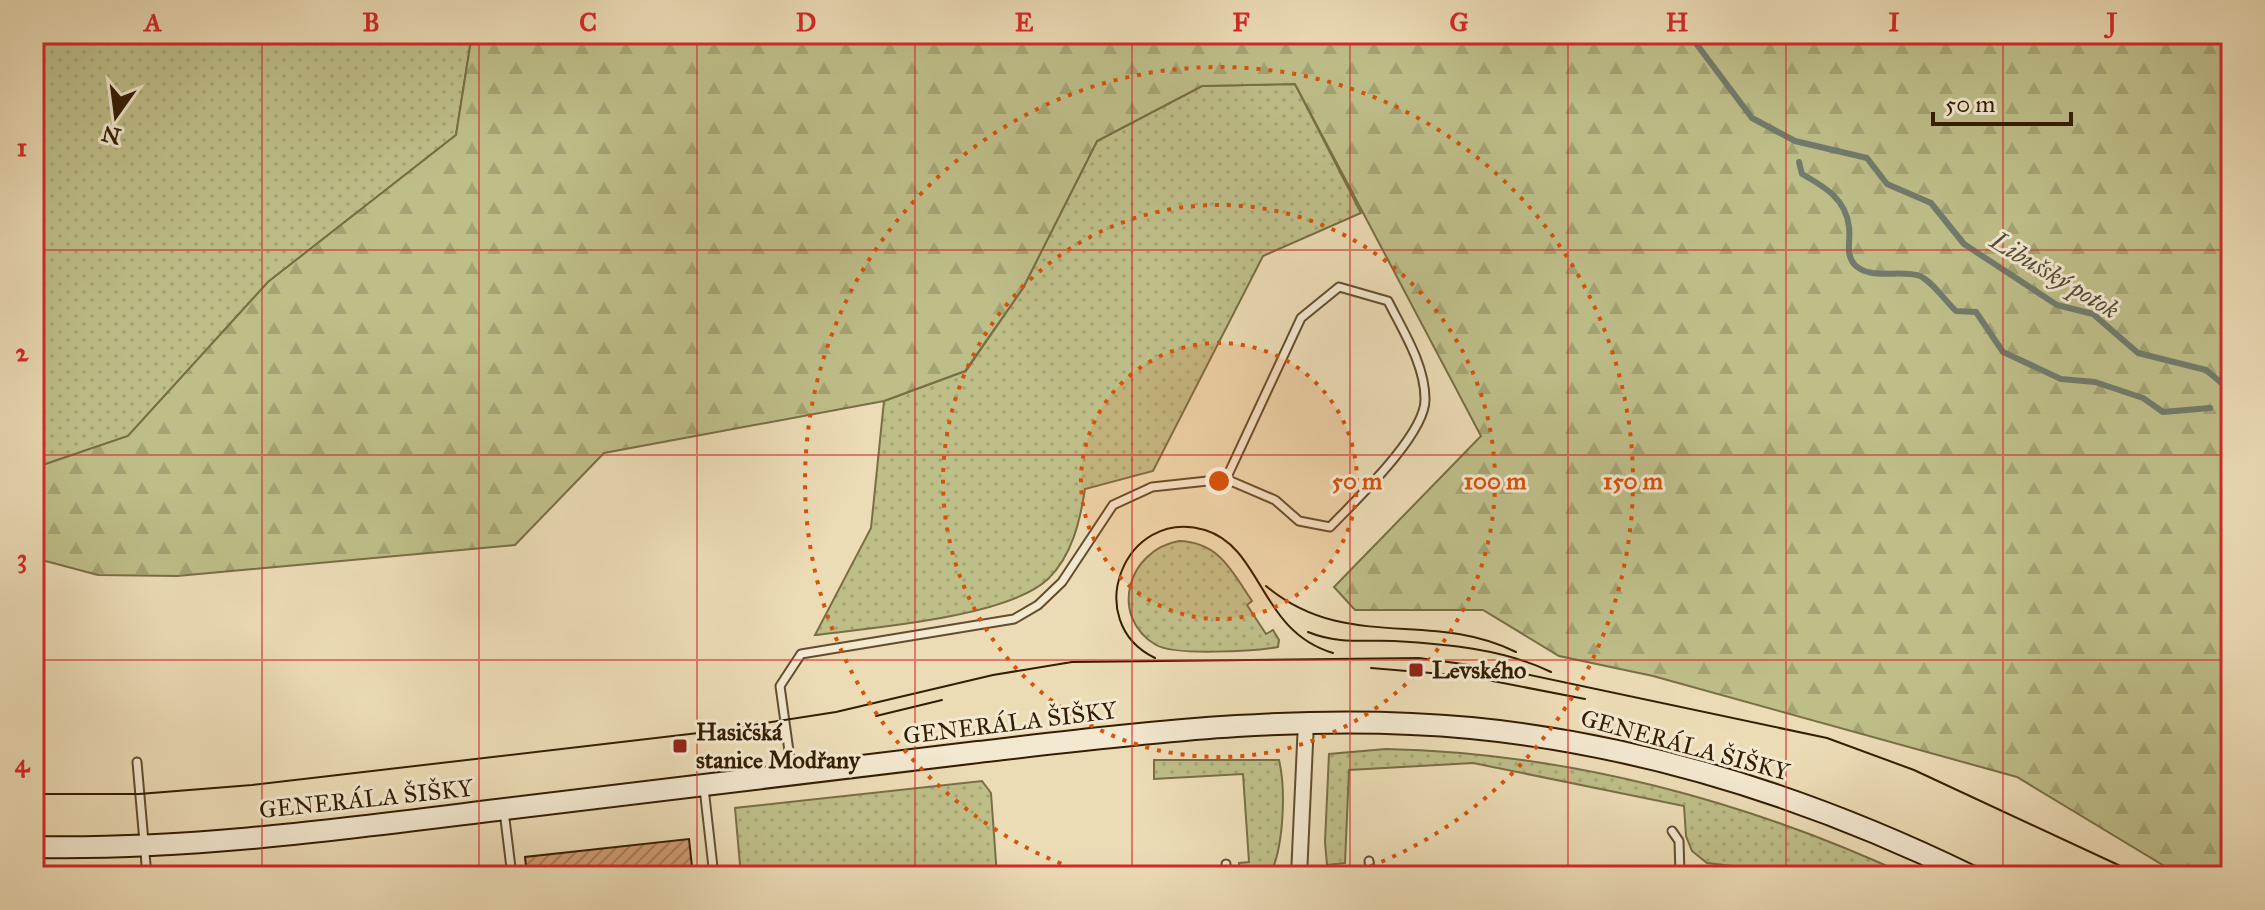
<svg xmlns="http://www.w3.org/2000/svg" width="2265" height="910" font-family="'IM FELL Great Primer',serif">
<defs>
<pattern id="grass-dots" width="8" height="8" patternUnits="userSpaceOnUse" patternTransform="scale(2)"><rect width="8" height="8" fill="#bebe89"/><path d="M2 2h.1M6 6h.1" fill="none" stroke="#a4a374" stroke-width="1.8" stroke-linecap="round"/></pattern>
<pattern id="forest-firs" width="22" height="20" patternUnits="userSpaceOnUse" patternTransform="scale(2)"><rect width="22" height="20" fill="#bebe89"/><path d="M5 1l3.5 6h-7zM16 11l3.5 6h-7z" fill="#a4a374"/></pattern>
<pattern id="building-hatch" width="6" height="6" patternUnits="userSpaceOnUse" patternTransform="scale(2)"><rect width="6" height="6" fill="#d29a71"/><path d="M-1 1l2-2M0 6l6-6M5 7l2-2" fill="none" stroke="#ab7d5a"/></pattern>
</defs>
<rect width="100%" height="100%" fill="#ecdcb6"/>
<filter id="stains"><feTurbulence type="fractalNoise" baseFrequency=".0025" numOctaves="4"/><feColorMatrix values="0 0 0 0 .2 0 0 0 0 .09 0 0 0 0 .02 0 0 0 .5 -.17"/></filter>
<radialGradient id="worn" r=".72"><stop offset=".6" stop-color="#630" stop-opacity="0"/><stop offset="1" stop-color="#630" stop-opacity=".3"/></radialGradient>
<!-- grass -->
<g fill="url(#grass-dots)" stroke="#796e45" stroke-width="2">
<path d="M34,34h438l-16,101 -188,147 -140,154 -94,32z"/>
<path d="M1295,84l66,129 -98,43 -110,215 -68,18c-5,32 -13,67 -37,90 -40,38 -176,49 -233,56l56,-107 13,-127 82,-30 57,-83 74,-147 105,-55z"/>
<path d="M1179,541c40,1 53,30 73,60l-5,4 19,29 7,-4 6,10 -1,7c-23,4 -103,9 -122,-2 -48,-29 -28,-95 23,-104z"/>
<path d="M1386,749c181,4 359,51 523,127h-134l-34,-9 -34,-4 -15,-12 -6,-15 -2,-30 -211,-43 -124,7 -4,93 -18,2 -2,-23 4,-88z"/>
<path d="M1154,760h125c7,29 5,90 -10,116h-30v-13l10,-1 -6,-88 -89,5z"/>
<path d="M982,781l9,12 6,83h-256l-6,-68z"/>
</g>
<!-- forest -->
<path fill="url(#forest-firs)" stroke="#796e45" stroke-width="2" d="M472,34h1759v842h-50l-164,-99 -364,-101 -94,-20 -76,-46h-128l-21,-23 147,-151 -186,-352 -93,2 -105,55 -74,147 -58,83 -81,30 -280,52 -89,92 -338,31 -79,-1 -64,-17v-90l94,-32 140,-154 188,-147z"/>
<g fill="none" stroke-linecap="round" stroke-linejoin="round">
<!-- stream -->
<g stroke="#717b6c" stroke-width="6">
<path d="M1689,34l63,84 43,23 72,17 20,26 44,19 33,41 93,61 36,9 45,39 68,17 25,21"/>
<path d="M1799,162l3,12c23,13 44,25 47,53 2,13 -4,26 5,37 15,17 46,5 66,12 13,6 25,25 36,35l20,1 27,40 58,27 34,3 48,16 20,14 47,-4"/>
</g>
</g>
<!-- building -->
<path fill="url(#building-hatch)" stroke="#341d01" stroke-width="2" d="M689,839l4,37h-166l-2,-19z"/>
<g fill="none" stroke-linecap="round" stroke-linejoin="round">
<defs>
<g id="service">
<path d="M137,762l10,114"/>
<path d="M792,773l-12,-87 21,-32 213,-35 24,-14 24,-23 51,-77 39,-18 74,-8 49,21 24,21 31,6c25,-26 96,-93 95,-128 0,-34 -22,-68 -37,-98l-49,-14 -38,31 -75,161"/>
<path d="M704,788l10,88"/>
<path d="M504,811l8,65"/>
<path d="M1369,861l2,15"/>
<path d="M1226,864v12"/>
<path d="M1680,874l54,2"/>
<path d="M1649,876l31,-2 -1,-33 -7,-10"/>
</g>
<path id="minor" d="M1299,876l7,-154"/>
<path id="secondary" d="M34,847c155,3 309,-18 463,-37 160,-20 321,-38 481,-58 164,-19 328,-40 493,-24 176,17 342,71 500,148"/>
</defs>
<!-- service casing -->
<use href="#service" stroke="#624d2e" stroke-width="11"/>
<!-- minor casing -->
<use href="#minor" stroke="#624d2e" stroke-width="18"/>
<!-- secondary casing -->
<use href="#secondary" stroke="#341d01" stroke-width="24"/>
<!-- service -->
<use href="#service" stroke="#f3e8d0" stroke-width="7"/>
<!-- minor -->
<use href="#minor" stroke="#f3e8d0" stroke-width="14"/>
<!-- secondary -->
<use href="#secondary" stroke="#f3e8d0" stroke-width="20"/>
<!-- tram -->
<g stroke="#341d01" stroke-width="2">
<path d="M1266,586c80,67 165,23 250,66"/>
<path d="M1308,632c29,12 56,8 86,9 52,3 110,8 157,31"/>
<path d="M1155,658c-75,-36 -31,-152 50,-128 58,18 54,101 128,123"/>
<path d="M1371,668l96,8 118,23"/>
<path d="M876,716l66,-16"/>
<path d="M34,794h105l113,-9 455,-53 129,-20 157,-37 79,-13 347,-4 87,12 321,68 87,32 228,106"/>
</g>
</g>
<!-- grid -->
<path fill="none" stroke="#d62828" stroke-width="2" stroke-opacity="0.55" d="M262,34v842M479,34v842M697,34v842M915,34v842M1132,34v842M1350,34v842M1568,34v842M1786,34v842M2003,34v842M34,250h2197M34,455h2197M34,660h2197"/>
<!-- distance rings -->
<circle cx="1219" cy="481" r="138" fill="#d6530b" fill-opacity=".12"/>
<g fill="none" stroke="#d6530b" stroke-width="4" stroke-dasharray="4 8">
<circle cx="1219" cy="481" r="138"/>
<circle cx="1219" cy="481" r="276"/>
<path d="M1095 876A414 414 0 1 1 1343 876"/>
</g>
<!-- markers -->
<g fill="#8f2418" stroke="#f3e8d0" stroke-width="3">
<rect x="1408" y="662" width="16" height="16" rx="4"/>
<rect x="672" y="738" width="16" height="16" rx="4"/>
</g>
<g text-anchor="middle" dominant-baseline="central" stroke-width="6" stroke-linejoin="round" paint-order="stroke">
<!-- poi labels -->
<g font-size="24" font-weight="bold" fill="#341d01" stroke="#f3e8d0" text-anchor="start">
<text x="1432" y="670">Levského</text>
<text x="696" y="732">Hasičská<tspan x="696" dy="28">stanice Modřany</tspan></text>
</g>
<!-- street labels -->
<g font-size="24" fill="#341d01" stroke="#f3e8d0">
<text transform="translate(1010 723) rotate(-7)">GENERÁLA ŠIŠKY</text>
<text transform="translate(1685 745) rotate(15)">GENERÁLA ŠIŠKY</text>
<text transform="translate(366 799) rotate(-6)">GENERÁLA ŠIŠKY</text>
</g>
<!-- water labels -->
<g font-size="26" font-style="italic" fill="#524c36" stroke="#f3e8d0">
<text transform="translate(2055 275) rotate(31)">Libušský potok</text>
</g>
</g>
<circle cx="1219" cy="481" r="12" fill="#d6530b" stroke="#f3e8d0" stroke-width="4"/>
<g font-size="24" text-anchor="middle" font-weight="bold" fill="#d6530b" stroke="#f3e8d0" stroke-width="6" stroke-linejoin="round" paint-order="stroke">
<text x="1357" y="489">50 m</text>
<text x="1495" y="489">100 m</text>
<text x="1633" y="489">150 m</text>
</g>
<!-- margin -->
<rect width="2265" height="910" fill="none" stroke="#ecdcb6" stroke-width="88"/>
<!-- north arrow -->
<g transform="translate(116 116) rotate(194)" stroke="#f3e8d0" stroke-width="6" paint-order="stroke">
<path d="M0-6L14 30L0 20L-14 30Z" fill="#341d01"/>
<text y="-12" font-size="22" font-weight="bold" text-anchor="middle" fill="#341d01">N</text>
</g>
<!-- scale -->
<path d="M1933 112v12h138v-12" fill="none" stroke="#341d01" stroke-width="4"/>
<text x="1945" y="112" font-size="24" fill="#341d01" stroke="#f3e8d0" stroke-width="6" paint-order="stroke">50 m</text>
<rect x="44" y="44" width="2177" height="822" fill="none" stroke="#d62828" stroke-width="3"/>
<g font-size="26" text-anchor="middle" font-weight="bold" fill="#d62828">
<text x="153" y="31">A</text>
<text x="371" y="31">B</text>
<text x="588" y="31">C</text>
<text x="806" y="31">D</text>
<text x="1024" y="31">E</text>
<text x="1241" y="31">F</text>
<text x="1459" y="31">G</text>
<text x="1677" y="31">H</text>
<text x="1894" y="31">I</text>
<text x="2112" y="31">J</text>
<text x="22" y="156">1</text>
<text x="22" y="361">2</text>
<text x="22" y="567">3</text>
<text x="22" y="772">4</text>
</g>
<rect width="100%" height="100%" filter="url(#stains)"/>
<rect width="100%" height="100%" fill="url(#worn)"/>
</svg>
